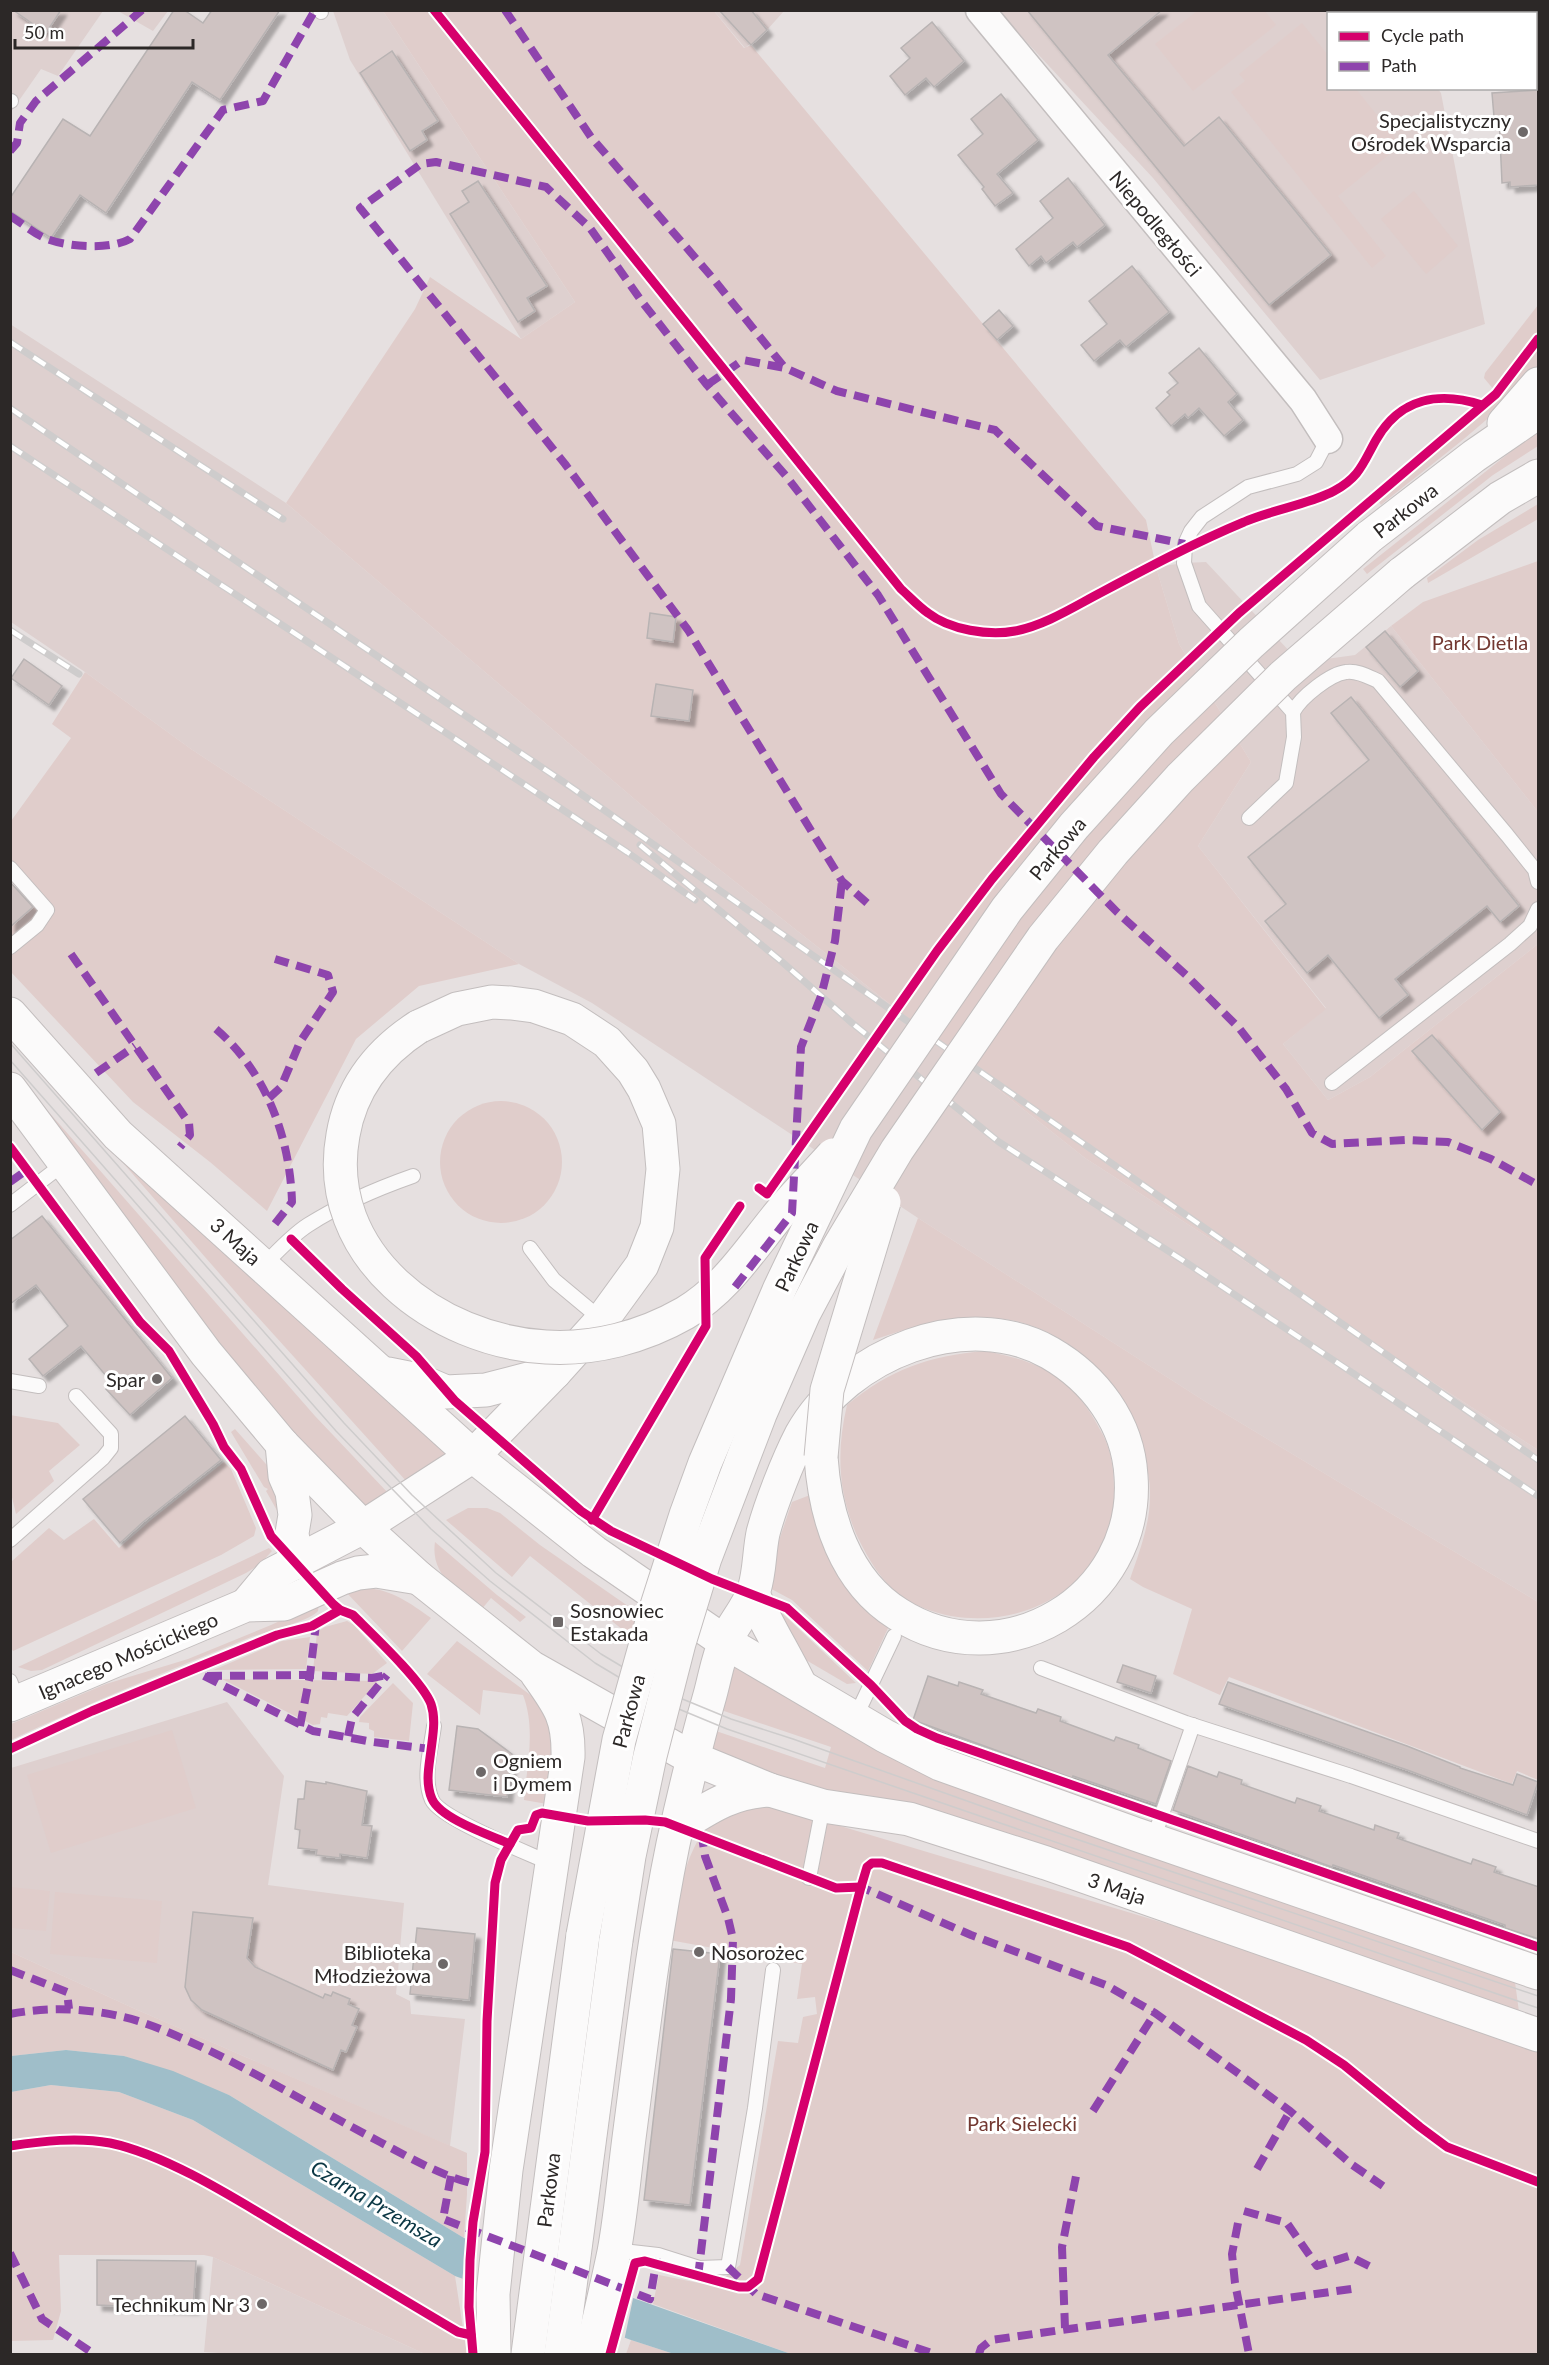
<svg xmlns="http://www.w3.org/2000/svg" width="1549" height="2365" font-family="Lato,sans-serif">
<defs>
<filter id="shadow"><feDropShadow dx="5.5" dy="5.5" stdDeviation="1.5" flood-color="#0004"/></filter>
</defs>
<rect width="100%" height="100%" fill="#e6e0e0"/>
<!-- built -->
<g fill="#ded0cf">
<path d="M11,11h92l-45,65 -17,-7 -30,43z"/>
<path d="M118,11h50l-15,20z"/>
<path d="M333,11h50l192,291 -54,37 -171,-279z"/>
<path d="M714,11h70l-17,19 -22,18z"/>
<path d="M998,11h382l2,2 -54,1v74h109l4,5 44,231 -165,56 -167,-202z"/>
<path d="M10,324l276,179 405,344 394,311 453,292v152l-332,-200 -288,-184 -326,-215 -73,-39 -328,-215 -106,-77 -74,-50z"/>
<path d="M1206,562l87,93 26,5 36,-5 36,-29 147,186v132l-168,133 -42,23 -45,-56 43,-36 -128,-162 53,-84 -72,-118 -23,-77 28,-4z"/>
<path d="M227,1702l57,74 -16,109 136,18 -8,91 14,7 1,13 54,5 -15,127 -317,-138 -122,-56v-184z"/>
<path d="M213,2257l212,97h-191l-30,-2z"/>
</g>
<!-- green -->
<g fill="#e0cdcb">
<path d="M383,11h331l30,37 7,-3 395,475 10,47 23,77 72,118 -53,84 128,163 -43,35 45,56 42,-23 168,-133v506l-453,-292 -394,-311 -405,-344 129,-194 15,-32 91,62 54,-37z"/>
<path d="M1197,11h68l11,14 -83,66 -38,-47z"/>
<path d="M1302,23l26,32v33l28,1 45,56 -63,51 48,60 -14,12 -141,-176 14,-11 -6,-7z"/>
<path d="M1414,191l44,55 -32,28 -45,-55z"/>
<path d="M1538,305v26l-44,59 -10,-12 1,-5z"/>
<path d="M1538,347v21c-44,52 -103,93 -157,137l-2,-3 121,-105z"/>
<path d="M1538,430v16l-45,29 -126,99 -4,-5z"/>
<path d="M1538,504v15l-110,64 -1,-5 51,-38z"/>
<path d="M1538,561v251l-147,-186 32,-24z"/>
<path d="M85,672l106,77 328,215 -100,22 -63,53 -89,172 -57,-49 -77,-60 -122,-130v-45l24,-21 -24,-27v-58l60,-83 -19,-14z"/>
<circle cx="501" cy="1162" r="61"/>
<path d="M76,1109l370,343 -3,4 -36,26 -161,-178z"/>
<path d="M47,1110l268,306 74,78 -24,16 -38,-37 -104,-118z"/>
<path d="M918,1218l288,184 332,200v178l-21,-9 -5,13 -283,-107 -9,18 -47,-21 19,-65 -49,-22 -13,-8c10,-29 21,-57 20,-88 0,-9 -2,-19 -4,-27 -12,-74 -73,-138 -149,-146 -43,-5 -83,8 -124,22z"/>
<path d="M985,1351c62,12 90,28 119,86 8,16 10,36 10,53 1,88 -81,140 -163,126 -16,-3 -36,-10 -50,-20 -20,-15 -32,-36 -43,-58 -20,-44 -22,-86 -11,-133 44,-36 81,-49 138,-54z"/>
<path d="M10,1415l48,8 22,22 -31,26 5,10 -38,33 -6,-25z"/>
<path d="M235,1429l38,43 11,51 -18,-32 2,-2 -4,-2 -33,-55z"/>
<path d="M224,1462l7,7 25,59 -2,8 -33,19 -208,96 -3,-5 1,-84 38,-34 15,12 30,-21 25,29 32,-28z"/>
<path d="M810,1495l8,38 22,44 49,49 -21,45 -76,-71 -28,-15 28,-83z"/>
<path d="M468,1508h19l13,5 40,32 134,93 -7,27 -137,-109 -18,21 -66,-57z"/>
<path d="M435,1542l62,53 29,22 -6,5 -29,-24 -10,12c-23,-19 -51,-35 -46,-68z"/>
<path d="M269,1548l3,3 -13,14 -13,8 -204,97 -11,1 -13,-4z"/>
<path d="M365,1588c26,1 45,15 66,30l-29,33 -57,-60z"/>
<path d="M319,1603l-1,8c-6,9 -52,21 -67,26 -81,33 -162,66 -240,103v-16l95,-40 82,-25 83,-34z"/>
<path d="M770,1608l13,6 73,69 -9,1 -41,-24z"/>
<path d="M347,1621l7,4 33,38 -15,11 -59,-3 4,-39 8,-5z"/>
<path d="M310,1637l-4,32 -93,1 69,-29z"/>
<path d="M457,1641l79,58 19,33 -8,72 -23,-4c3,-35 12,-71 -1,-105l-40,-5 -3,25 -53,-41z"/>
<path d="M736,1664l779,318 4,30 -694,-218 -116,-42 7,-21 109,37 6,-21 -110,-37z"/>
<path d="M222,1679l156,2 -31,35 -19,-3 -1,5 -6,-1 -1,7 -7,1z"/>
<path d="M393,1683l20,20 -4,38 -35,-4v-6l-5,-2v-6l-10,-1 1,-5z"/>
<path d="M172,1730l24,78 -145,45 -24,-78z"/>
<path d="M777,1807l511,153 250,88v306h-747l-138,-50 6,-29 55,11 26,-21 38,-224 20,2 5,-26 14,-3 -2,-17 -18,2 5,-35 -133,-24c9,-38 17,-110 57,-127 16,-6 35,-5 51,-6z"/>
<path d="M11,1887l39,4 -4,40 -35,-3z"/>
<path d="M55,1892l107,9 -5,62 -107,-9z"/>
<path d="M11,1952l122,56 334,145v41l-3,44 -235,-143 -105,-39 -58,-6 -55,6z"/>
<path d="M51,2085l68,7 74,28 262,156 12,78h-42l-212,-97 -9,-2h-145l2,56 -8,29 -42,1v-249z"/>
<path d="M631,2340l43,14h-48z"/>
</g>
<!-- water -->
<path fill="#9fbec9" d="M66,2050l58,6 49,15 56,24 235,143 327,116h-117l-43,-14 -176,-64 -262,-156 -74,-28 -68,-7 -40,7v-36z"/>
<!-- pier -->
<path fill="#e6e0e0" d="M467,2236l167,58 -10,47 -162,-59z"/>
<!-- building -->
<g fill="#cfc3c2" stroke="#b8b3b3" stroke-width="1.5" filter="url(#shadow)">
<path d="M13,10h48l-15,23z"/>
<path d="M174,10h10l19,13 9,-13h68l-60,90 -28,-18 -86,131 -26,-18 -29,43 -41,-27v-13l53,-79 27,17z"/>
<path d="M719,10h32l16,20 -16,15z"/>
<path d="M1027,10h135l-54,45 76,91 35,-29 112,138 -62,50z"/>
<path d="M932,22l32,39 -30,26 -8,-9 -21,17 -15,-19 20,-18 -9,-10z"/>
<path d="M392,51l46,70 -16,10 5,9 -17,11 -50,-78z"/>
<path d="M1539,90v95l-29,2v-5l-8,1 -3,-66h-5l-2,-24z"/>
<path d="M1001,94l37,46 -41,34 16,19 -18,13 -13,-17 2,-2 -26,-32 25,-21 -12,-15z"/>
<path d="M1068,178l37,47 -28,22 -4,-5 -27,21 -5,-7 -12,10 -13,-17 37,-31 -13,-17z"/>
<path d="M478,181l69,105 -20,12 8,13 -17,11 -68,-108 19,-12 -7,-11z"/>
<path d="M1132,266l37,46 -43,35 -6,-7 -26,21 -13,-16 26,-21 -18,-23z"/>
<path d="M999,310l14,16 -16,14 -14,-16z"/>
<path d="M1199,348l38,46 -9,8 15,18 -19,16 -25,-28 -11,10 -3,-4 -14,12 -15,-18 14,-13 -3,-3 11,-9 -9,-10z"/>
<path d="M650,613l26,4 -3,25 -26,-4z"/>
<path d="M1385,631l33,40 -18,16 -34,-40z"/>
<path d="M24,659l38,27 -13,19 -38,-27z"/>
<path d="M656,684l37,6 -4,31 -38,-5z"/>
<path d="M1351,697l168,209 -19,16 -13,-16 -92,73 13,16 -29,23 -51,-63 -21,18 -42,-52 21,-17 -38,-47 121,-97 -38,-47z"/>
<path d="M10,882l23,25 -23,20z"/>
<path d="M1432,1035l68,77 -18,18 -70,-79z"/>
<path d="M42,1216l130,162 -42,37 -24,-26 7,-5 -32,-38 -38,30 -14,-17 39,-33 -32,-41 -26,19v-64z"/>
<path d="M185,1416l36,44 -78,62 -23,21 -37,-44z"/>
<path d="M1123,1665l33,11 -5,17 -34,-11z"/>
<path d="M928,1676l30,10 1,-4 24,8 -2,4 55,19 2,-4 23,8 -1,4 54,20 2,-4 23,8 -1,3 33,13 -15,43 -83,-28 -1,2 -159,-58z"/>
<path d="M1228,1682l179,64 53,21v1l53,17 4,-11 21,8 -11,33 -117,-44 -191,-67z"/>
<path d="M457,1726l21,3 34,25 -5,43 -58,-7z"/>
<path d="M1188,1766l29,11 2,-5 23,8 -1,4 54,19 2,-5 24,8 -2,5 55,19 1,-5 14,5 10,3 -2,5 74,26 2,-5 23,8 -2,5 45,15v52l-34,-11v-3l-172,-60 -1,2 -159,-57z"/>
<path d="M306,1781l20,3v-2l41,9 -5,34 10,1 -5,32 -27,-4v4l-24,-3 1,-5 -19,-2 2,-18 -5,-1 3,-30h6z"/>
<path d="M193,1912l60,6 -6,40 8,9 68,31 2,-4 6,2 2,-4 17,7 -2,5 11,5 -7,16 5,2 -11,25 -5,-2 -8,20 -131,-60 -11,-10 -6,-13z"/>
<path d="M417,1928l58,6 -6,66 -59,-6z"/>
<path d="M673,1949l47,5 -30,251 -46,-5z"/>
<path d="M97,2260l99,1 -3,48 -96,-4z"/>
</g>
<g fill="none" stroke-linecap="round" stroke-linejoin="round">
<defs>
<g id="lane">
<path d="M320,10l1,2"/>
<path d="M10,101h1"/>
<path d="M1293,712c8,-15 37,-38 53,-40 11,-2 23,5 32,9l129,154 28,35 3,12"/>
<path d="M1249,818l37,-35 8,-46 -1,-25 -94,-106 -15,-43 1,-19 6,-13 11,-14 46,-30 49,-13 19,-12 12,-23"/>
<path d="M10,868l37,42 -10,15 -27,22"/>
<path d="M1332,1083l178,-139 20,-18 8,-17"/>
<path d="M10,1205l56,-43"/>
<path d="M530,1248l24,32 48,40"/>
<path d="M263,1266c14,-14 28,-30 45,-41 33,-21 68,-36 105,-49"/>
<path d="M10,1381l29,5"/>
<path d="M10,1540l93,-82 8,-10v-14l-35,-38"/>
<path d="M1041,1668l145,55 165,53 187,65"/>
<path d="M10,1681l8,20"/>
<path d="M855,1718l39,-82"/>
<path d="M434,1726c-3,23 -12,52 -2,74 9,19 96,53 118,63"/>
<path d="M1153,1840l40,-115"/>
<path d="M809,1878l14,-72"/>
<path d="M614,2250l44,5 41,13 29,-1 27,-159 18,-138"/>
</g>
<path id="street" d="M980,10l323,390 25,39"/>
<g id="secondary">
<path d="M1504,423l34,-39"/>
<path d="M1369,537l105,-81 64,-44"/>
<path d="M1401,574l99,-76 38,-22"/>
<path d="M10,1014l108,121 355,321 121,96 131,90 160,94 55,28 195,70 403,139"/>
<path d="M10,1089l196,264 76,91 81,83 56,51 112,89 161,91 78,32 53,16 86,13 137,44 492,172"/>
<path d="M388,1374l30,6 28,12 40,-2 69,-18"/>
<path d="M282,1444l3,32 7,16 3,23 -3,18 4,30"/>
<path d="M753,1594c14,32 32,60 47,91"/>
<path d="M246,1605l25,-30 92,-48 110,-71 82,-84 47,-52 40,-55 15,-38 6,-58 -4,-45 -15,-35 -11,-18 -26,-29 -35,-23 -38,-13 -23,-3 -19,-1 -35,7 -39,18"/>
<path d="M10,1705l236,-100 38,-1 58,-26 16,-5 18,-2 43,7"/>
<path d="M678,1827c32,-20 53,-35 92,-37"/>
<path d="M494,2354l-1,-60 13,-124 62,-413c1,-40 -9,-52 -31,-83"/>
<path d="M528,2354l55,-419"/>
<path d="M561,2354l55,-414"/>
<path d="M591,2354c8,-34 16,-68 23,-102 7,-38 10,-76 15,-114 13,-98 24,-197 44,-294 11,-50 23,-100 37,-149 5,-18 8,-38 16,-55 8,-17 22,-32 28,-50 6,-19 5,-38 9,-57 7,-27 25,-73 38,-98 45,-81 165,-130 249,-82 45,26 78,70 81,123 9,123 -128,205 -233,138 -53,-33 -73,-97 -77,-157"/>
</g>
</defs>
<!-- lane casing -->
<use href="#lane" stroke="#c3bebe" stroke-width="16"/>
<!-- street casing -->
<use href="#street" stroke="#c3bebe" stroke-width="31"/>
<!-- secondary casing -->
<use href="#secondary" stroke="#c3bebe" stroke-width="35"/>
<!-- lane -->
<use href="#lane" stroke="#fbfafa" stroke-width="14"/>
<!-- street -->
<use href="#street" stroke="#fbfafa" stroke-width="28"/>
<!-- secondary -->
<use href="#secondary" stroke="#fbfafa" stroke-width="33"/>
<!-- tram -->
<g stroke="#cecccc" stroke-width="1.5">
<path d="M10,1043l334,380 68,72 84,78 105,81 62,37 68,28 62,20 233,83 512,174"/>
<path d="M10,1060l326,371 95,98 59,52 105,82 62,37 70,29 811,279"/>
</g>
<defs>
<g id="rail">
<path d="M10,342l273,177"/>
<path d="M10,408l561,379 967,673"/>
<path d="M10,446l617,406 68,48"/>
<path d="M10,630l69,44"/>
<path d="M640,845l141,116 71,62 147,119 191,123 348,231"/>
</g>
</defs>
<!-- rail casing -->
<use href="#rail" stroke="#cecccc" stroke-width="7"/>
<!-- rail -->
<use href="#rail" stroke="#fff" stroke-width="4.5" stroke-dasharray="14" stroke-linecap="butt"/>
<defs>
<g id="secondary-bridge">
<path d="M418,1027c-40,26 -67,61 -75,108 -22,120 94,206 203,212 48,3 97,-10 139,-34 42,-25 66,-65 96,-101 17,-20 35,-38 52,-57"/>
<path d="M821,1457l6,-67 57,-188"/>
<path d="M583,1935l36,-195 35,-125 32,-100 19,-52 75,-175 76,-159 151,-220 67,-83 85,-94 92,-89 118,-106"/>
<path d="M616,1940l13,-84 21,-100 29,-113 26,-85 55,-144 44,-101 35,-66 58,-97 146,-212 70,-86 67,-74 103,-102 118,-102"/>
</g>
</defs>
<!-- secondary-bridge casing -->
<use href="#secondary-bridge" stroke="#c3bebe" stroke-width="35" stroke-linecap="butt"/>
<!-- secondary-bridge -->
<use href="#secondary-bridge" stroke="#fbfafa" stroke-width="33"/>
<!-- quiet -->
<g stroke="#8e44ad" stroke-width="8" stroke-dasharray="15 8" stroke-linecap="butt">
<path d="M505,10l86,127 120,139 74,92"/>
<path d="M10,151l7,-8 3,-20 16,-22 106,-91"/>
<path d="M10,216c12,7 24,18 37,23 21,8 63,11 83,0l93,-129 40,-9 52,-91"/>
<path d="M707,385l36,-25 42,8 52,23 158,39 102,96 88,18"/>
<path d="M867,903l-25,-22 -154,-251 -123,-166 -205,-256 61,-44 15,-2 110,25 44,41 53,75 64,82 79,91 92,119 123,199 116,118 69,63 53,53 47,61 26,44 20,11 74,-4 42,2 43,17 47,26"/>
<path d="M71,954l118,169 1,12 -10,12"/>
<path d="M216,1029c50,43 74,108 76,173l-18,23"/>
<path d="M96,1073l39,-27"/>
<path d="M269,1098l12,-11 19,-45 33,-50 -5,-17 -53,-16"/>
<path d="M10,1182l17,-12"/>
<path d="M735,1287l57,-74 9,-166 20,-51 14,-55 7,-60"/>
<path d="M204,1676l109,55 60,11 58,7"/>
<path d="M207,1676l103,-1 62,3 15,-3"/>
<path d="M300,1726l10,-51 6,-51"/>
<path d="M348,1736l4,-18 35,-43"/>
<path d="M856,1887h5l110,48 135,50 49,28 135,98 61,53 32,22"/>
<path d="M10,1970l57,22 2,17"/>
<path d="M10,2014c37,-7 73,-6 109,2 29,6 58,20 85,32 60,29 117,63 176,94 30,16 67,37 100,43"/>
<path d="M1093,2111l62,-98"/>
<path d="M1257,2169l33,-58"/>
<path d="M451,2176l-8,43 207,80 7,-41"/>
<path d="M1244,2211l43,12 30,43 32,-10 22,11"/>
<path d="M1238,2223l-6,31 3,29 14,71"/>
<path d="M10,2253l32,66 52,35"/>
<path d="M728,2267l28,27 179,60"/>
<path d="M698,2277l33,-278 2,-60 -5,-21 -23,-62 -3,-19"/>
<path d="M1065,2328l-3,-81 15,-76"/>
<path d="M979,2354l2,-6 10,-8 367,-52"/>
</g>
<defs>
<g id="cycleway">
<path d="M434,10l467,579c9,8 17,17 27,24 22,17 61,23 87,18 31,-6 60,-25 87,-39 47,-25 94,-50 142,-70 27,-12 66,-18 90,-31 26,-14 29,-28 42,-51 24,-42 63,-49 106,-35"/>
<path d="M10,1147l130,175 29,29 44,73 11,23 17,22 30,67 62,68 7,6 13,5c19,19 70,67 78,89 5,15 2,30 0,46 -2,16 -6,33 1,49 9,20 58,36 78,45"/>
<path d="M759,1188l8,6 170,-243 55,-72 102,-122 46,-50 99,-94 257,-219 42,-55"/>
<path d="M291,1239l51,50 74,67 39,45 126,110 30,20 101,48 75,29 84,77 34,36 12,8 20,9 601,209"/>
<path d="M592,1520l114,-194 -1,-68 35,-52"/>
<path d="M10,1749l82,-38 104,-43 81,-33 35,-9 28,-16"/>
<path d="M10,2146c33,-5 67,-9 100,-3 57,12 126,56 176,86 57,34 114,69 172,103l13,3"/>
<path d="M473,2354l-4,-47 1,-47 3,-38 12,-70 2,-131 8,-138 6,-23 17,-30 13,-2 5,-13 6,-2 46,8 57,-1 20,2 171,66 25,-1"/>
<path d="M610,2354l25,-91 10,-2 94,26h9l10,-8 103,-392 6,-20 5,-4h10l246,84 178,93 38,25 76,62 27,20 91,35"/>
</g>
</defs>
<!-- cycleway casing -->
<use href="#cycleway" stroke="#fff" stroke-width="13"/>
<!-- cycleway -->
<use href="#cycleway" stroke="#d6006c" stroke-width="9"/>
</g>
<!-- markers -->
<g fill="#6d6868" stroke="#fff" stroke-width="2">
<circle cx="1523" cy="132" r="6"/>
<circle cx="157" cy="1379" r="6"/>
<rect x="552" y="1616" width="12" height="12" rx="3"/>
<circle cx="481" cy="1772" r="6"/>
<circle cx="699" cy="1952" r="6"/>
<circle cx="443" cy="1964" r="6"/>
<circle cx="262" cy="2304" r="6"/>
</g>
<g text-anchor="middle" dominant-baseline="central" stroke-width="6" stroke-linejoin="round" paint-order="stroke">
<!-- poi labels -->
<g font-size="20" fill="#2c2827" stroke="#fff" text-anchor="end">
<text x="1511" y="120">Specjalistyczny<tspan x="1511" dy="23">Ośrodek Wsparcia</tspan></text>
<text x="145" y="1379">Spar</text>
<text x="570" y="1610" text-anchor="start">Sosnowiec<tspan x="570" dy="23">Estakada</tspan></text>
<text x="493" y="1760" text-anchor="start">Ogniem<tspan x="493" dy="23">i Dymem</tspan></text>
<text x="431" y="1952">Biblioteka<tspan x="431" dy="23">Młodzieżowa</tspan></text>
<text x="711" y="1952" text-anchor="start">Nosorożec</text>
<text x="250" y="2304">Technikum Nr 3</text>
</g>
<!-- street labels -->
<g font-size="20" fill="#2c2827" stroke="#fff">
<text transform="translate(1156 223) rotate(50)">Niepodległości</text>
<text transform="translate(1405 510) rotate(-38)">Parkowa</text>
<text transform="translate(1057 848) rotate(-50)">Parkowa</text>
<text transform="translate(236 1241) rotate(42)">3 Maja</text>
<text transform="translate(796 1256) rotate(-65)">Parkowa</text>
<text transform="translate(128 1655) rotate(-23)">Ignacego Mościckiego</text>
<text transform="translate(628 1711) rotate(-75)">Parkowa</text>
<text transform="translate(1117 1888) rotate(19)">3 Maja</text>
<text transform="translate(548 2190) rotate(-83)">Parkowa</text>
</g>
<!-- park labels -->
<g font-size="20" fill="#733831" stroke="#fff">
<text x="1480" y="642">Park Dietla</text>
<text x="1022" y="2123">Park Sielecki</text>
</g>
<!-- water labels -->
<g font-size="21" font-style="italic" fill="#0b3744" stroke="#fff">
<text transform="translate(377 2203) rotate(31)">Czarna Przemsza</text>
</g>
</g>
<!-- border -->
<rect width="1549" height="2365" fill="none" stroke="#2c2827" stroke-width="24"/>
<!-- legend -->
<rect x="1327" y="12" width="210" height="78" fill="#ffffff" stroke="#aba9a9" stroke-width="1.5"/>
<rect x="1339" y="32" width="30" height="9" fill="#d6006c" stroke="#aba9a9" stroke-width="1.5"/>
<text x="1381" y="42" font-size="18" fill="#2c2827">Cycle path</text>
<rect x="1339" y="62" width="30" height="9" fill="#8e44ad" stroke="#aba9a9" stroke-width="1.5"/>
<text x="1381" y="72" font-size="18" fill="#2c2827">Path</text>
<!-- scale -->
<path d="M15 39v9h178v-9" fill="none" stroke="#2c2827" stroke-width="3"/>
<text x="24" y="39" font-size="18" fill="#2c2827" stroke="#ffffff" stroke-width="4.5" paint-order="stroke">50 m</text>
</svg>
